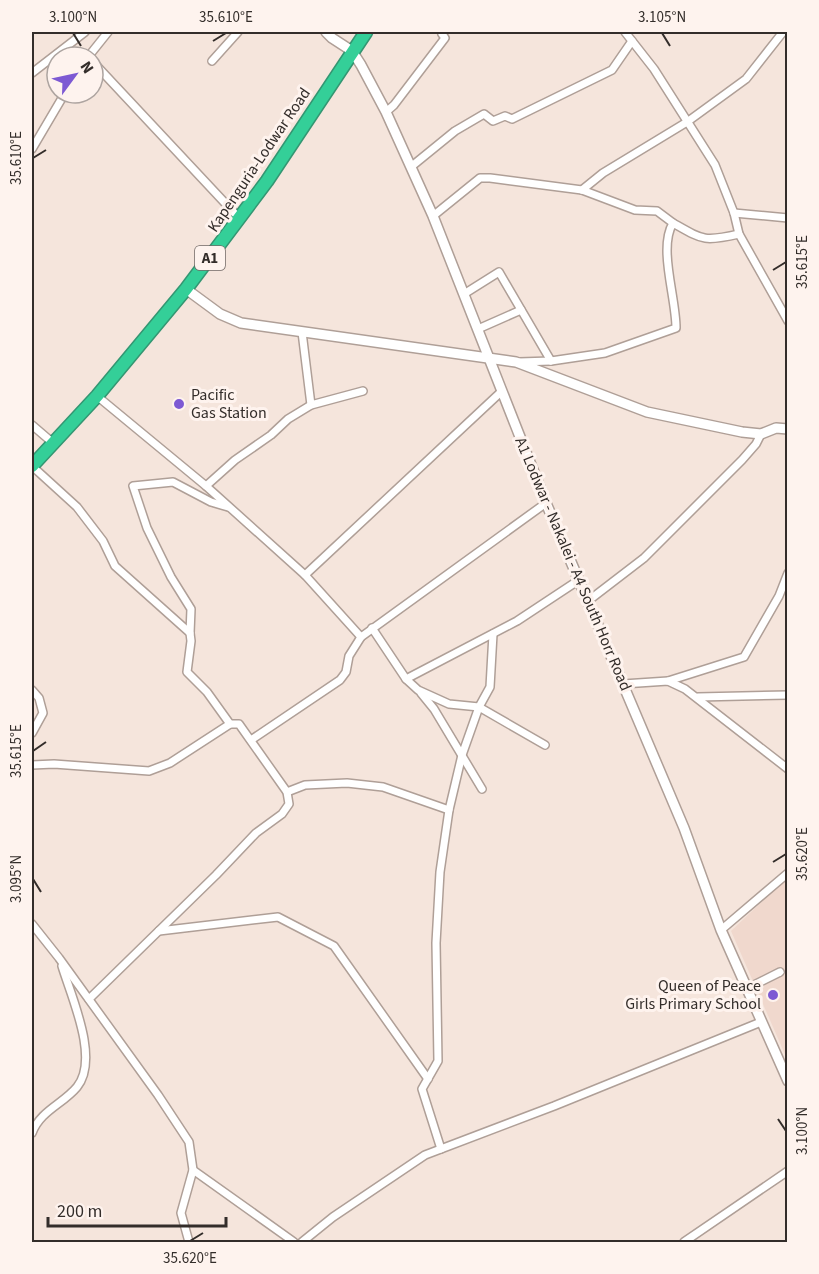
<svg xmlns="http://www.w3.org/2000/svg" width="819" height="1274" font-family="'Source Sans 3',sans-serif">
<rect width="100%" height="100%" fill="#f5e5dc"/>
<!-- built -->
<path fill="#f0d8cd" d="M787,878v181l-56,-128z"/>
<g fill="none" stroke-linecap="round" stroke-linejoin="round">
<defs>
<g id="street">
<path d="M625,32l29,37 61,96 19,48 5,21 49,87"/>
<path d="M88,57l20,-25"/>
<path d="M212,61l26,-29"/>
<path d="M93,62l147,157"/>
<path d="M32,73l53,-41"/>
<path d="M386,112l8,-7 51,-67 -3,-4 2,-2"/>
<path d="M32,149l33,-56"/>
<path d="M412,166l43,-35 29,-17 9,7 12,-5 7,3 100,-49 20,-29"/>
<path d="M582,190l21,-17 84,-51 59,-43 37,-47"/>
<path d="M734,213l54,5"/>
<path d="M433,216l47,-38h10l92,12 53,20 22,1 16,12"/>
<path d="M464,294l35,-22 52,89"/>
<path d="M478,329l43,-19"/>
<path d="M302,332l9,73"/>
<path d="M519,362l32,-1 54,-8 71,-25c0,-31 -18,-80 -3,-105 30,17 31,19 66,11"/>
<path d="M97,396l109,90 99,89"/>
<path d="M32,425l21,18"/>
<path d="M32,466l45,41 26,34 12,25 75,67 1,8 -4,31 20,20 23,32h9l48,68 2,12 -7,10 -26,19 -40,42 -127,124"/>
<path d="M206,486l29,-26 36,-25 17,-16 23,-14 52,-14"/>
<path d="M588,601l56,-43 98,-98 14,-16 5,-10"/>
<path d="M372,628l34,51 111,-58 62,-41"/>
<path d="M190,633l1,-24 -20,-32 -24,-49 -14,-42 40,-4 38,20 17,5"/>
<path d="M361,637l-56,-62 197,-184"/>
<path d="M406,679l12,11 31,14 30,3 66,38"/>
<path d="M668,681l76,-24 35,-61 9,-23"/>
<path d="M623,684l45,-3 17,8 103,80"/>
<path d="M32,690l7,8 4,15 -11,20"/>
<path d="M421,693l13,16 48,80"/>
<path d="M698,697l90,-2"/>
<path d="M251,740l89,-60 6,-8 3,-16 12,-19 185,-134"/>
<path d="M32,765l22,-1 95,7 21,-8 60,-39"/>
<path d="M287,792l18,-7 42,-2 36,4 66,23"/>
<path d="M32,924l27,34 99,137 31,47 4,28 101,72"/>
<path d="M721,930l67,-57"/>
<path d="M159,931l119,-14 56,29 94,133"/>
<path d="M746,989l34,-17"/>
<path d="M32,1133c8,-22 31,-29 45,-46 23,-28 -6,-91 -15,-121"/>
<path d="M441,1149l-19,-60 16,-28 -2,-118 4,-71 9,-62 13,-55 17,-48 11,-20 3,-53"/>
<path d="M189,1242l-8,-29 12,-43"/>
<path d="M302,1242l31,-25 92,-62 129,-49 207,-84"/>
<path d="M684,1242l104,-71"/>
</g>
<g id="secondary">
<path d="M326,32l6,6 20,13 9,14 25,47 47,104 113,287 138,325 37,102 67,151"/>
<path d="M186,289l34,25 21,9 275,39 131,50 95,20 19,2 15,-6 12,1"/>
</g>
<path id="highway" d="M32,466l65,-70 89,-107 81,-108 99,-149"/>
</defs>
<!-- street casing -->
<use href="#street" stroke="#af9f97" stroke-width="10"/>
<!-- secondary casing -->
<use href="#secondary" stroke="#af9f97" stroke-width="12"/>
<!-- highway casing -->
<use href="#highway" stroke="#349672" stroke-width="15"/>
<!-- street -->
<use href="#street" stroke="#fff" stroke-width="7"/>
<!-- secondary -->
<use href="#secondary" stroke="#fff" stroke-width="9"/>
<!-- highway -->
<use href="#highway" stroke="#34cf98" stroke-width="12"/>
</g>
<!-- ticks -->
<path fill="none" stroke="#332d2a" stroke-width="2" d="M73,33l8,13M662,33l8,13M213,41l13,-8M33,158l13,-8M773,270l13,-8M33,751l13,-9M773,862l13,-8M33,879l8,13M778,1119l8,12M190,1241l13,-8"/>
<!-- markers -->
<g fill="#7d59d3" stroke="#fef3ee" stroke-width="2">
<circle cx="179" cy="404" r="6"/>
<circle cx="773" cy="995" r="6"/>
</g>
<g text-anchor="middle" dominant-baseline="central" stroke-width="6" stroke-linejoin="round" paint-order="stroke">
<!-- shield labels -->
<rect fill="#fef3ee" stroke="#706865" stroke-width="1.5" x="195" y="246" width="30" height="24" rx="4.5"/>
<g font-size="15" font-weight="bold" fill="#332d2a">
<text x="210" y="258">A1</text>
</g>
<!-- street labels -->
<g font-size="16" fill="#332d2a" stroke="#fef3ee">
<text transform="translate(259 160) rotate(-56)">Kapenguria-Lodwar Road</text>
<text transform="translate(573 564) rotate(67)">A1 Lodwar - Nakalei - A4 South Horr Road</text>
</g>
<!-- poi labels -->
<g font-size="16" fill="#332d2a" stroke="#fef3ee" text-anchor="start">
<text x="191" y="395">Pacific<tspan x="191" dy="18">Gas Station</tspan></text>
<text x="761" y="986" text-anchor="end">Queen of Peace<tspan x="761" dy="18">Girls Primary School</tspan></text>
</g>
</g>
<!-- border -->
<rect width="819" height="1274" fill="none" stroke="#fef3ee" stroke-width="66"/>
<!-- north arrow -->
<g transform="translate(75 75) rotate(57)"><circle r="28" fill="#fef3ee" stroke="#ada4a0" stroke-width="1.5"/>
<path d="M0-4.5L10 22L0 15L-10 22Z" fill="#7d59d3"/>
<text y="-9" font-size="16" font-weight="bold" text-anchor="middle" fill="#332d2a">N</text>
</g>
<!-- scale -->
<path d="M48 1217v9h178v-9" fill="none" stroke="#332d2a" stroke-width="3"/>
<text x="57" y="1217" font-size="18" fill="#332d2a" stroke="#fef3ee" stroke-width="4.5" paint-order="stroke">200 m</text>
<rect x="33" y="33" width="753" height="1208" fill="none" stroke="#332d2a" stroke-width="2"/>
<g font-size="15" text-anchor="middle" fill="#332d2a">
<text x="73" y="22">3.100°N</text>
<text x="226" y="22">35.610°E</text>
<text x="662" y="22">3.105°N</text>
<text transform="translate(16 158) rotate(-90)" y="5">35.610°E</text>
<text transform="translate(802 262) rotate(-90)" y="5">35.615°E</text>
<text transform="translate(16 751) rotate(-90)" y="5">35.615°E</text>
<text transform="translate(802 854) rotate(-90)" y="5">35.620°E</text>
<text transform="translate(16 879) rotate(-90)" y="5">3.095°N</text>
<text transform="translate(802 1131) rotate(-90)" y="5">3.100°N</text>
<text x="190" y="1263">35.620°E</text>
</g>
</svg>
